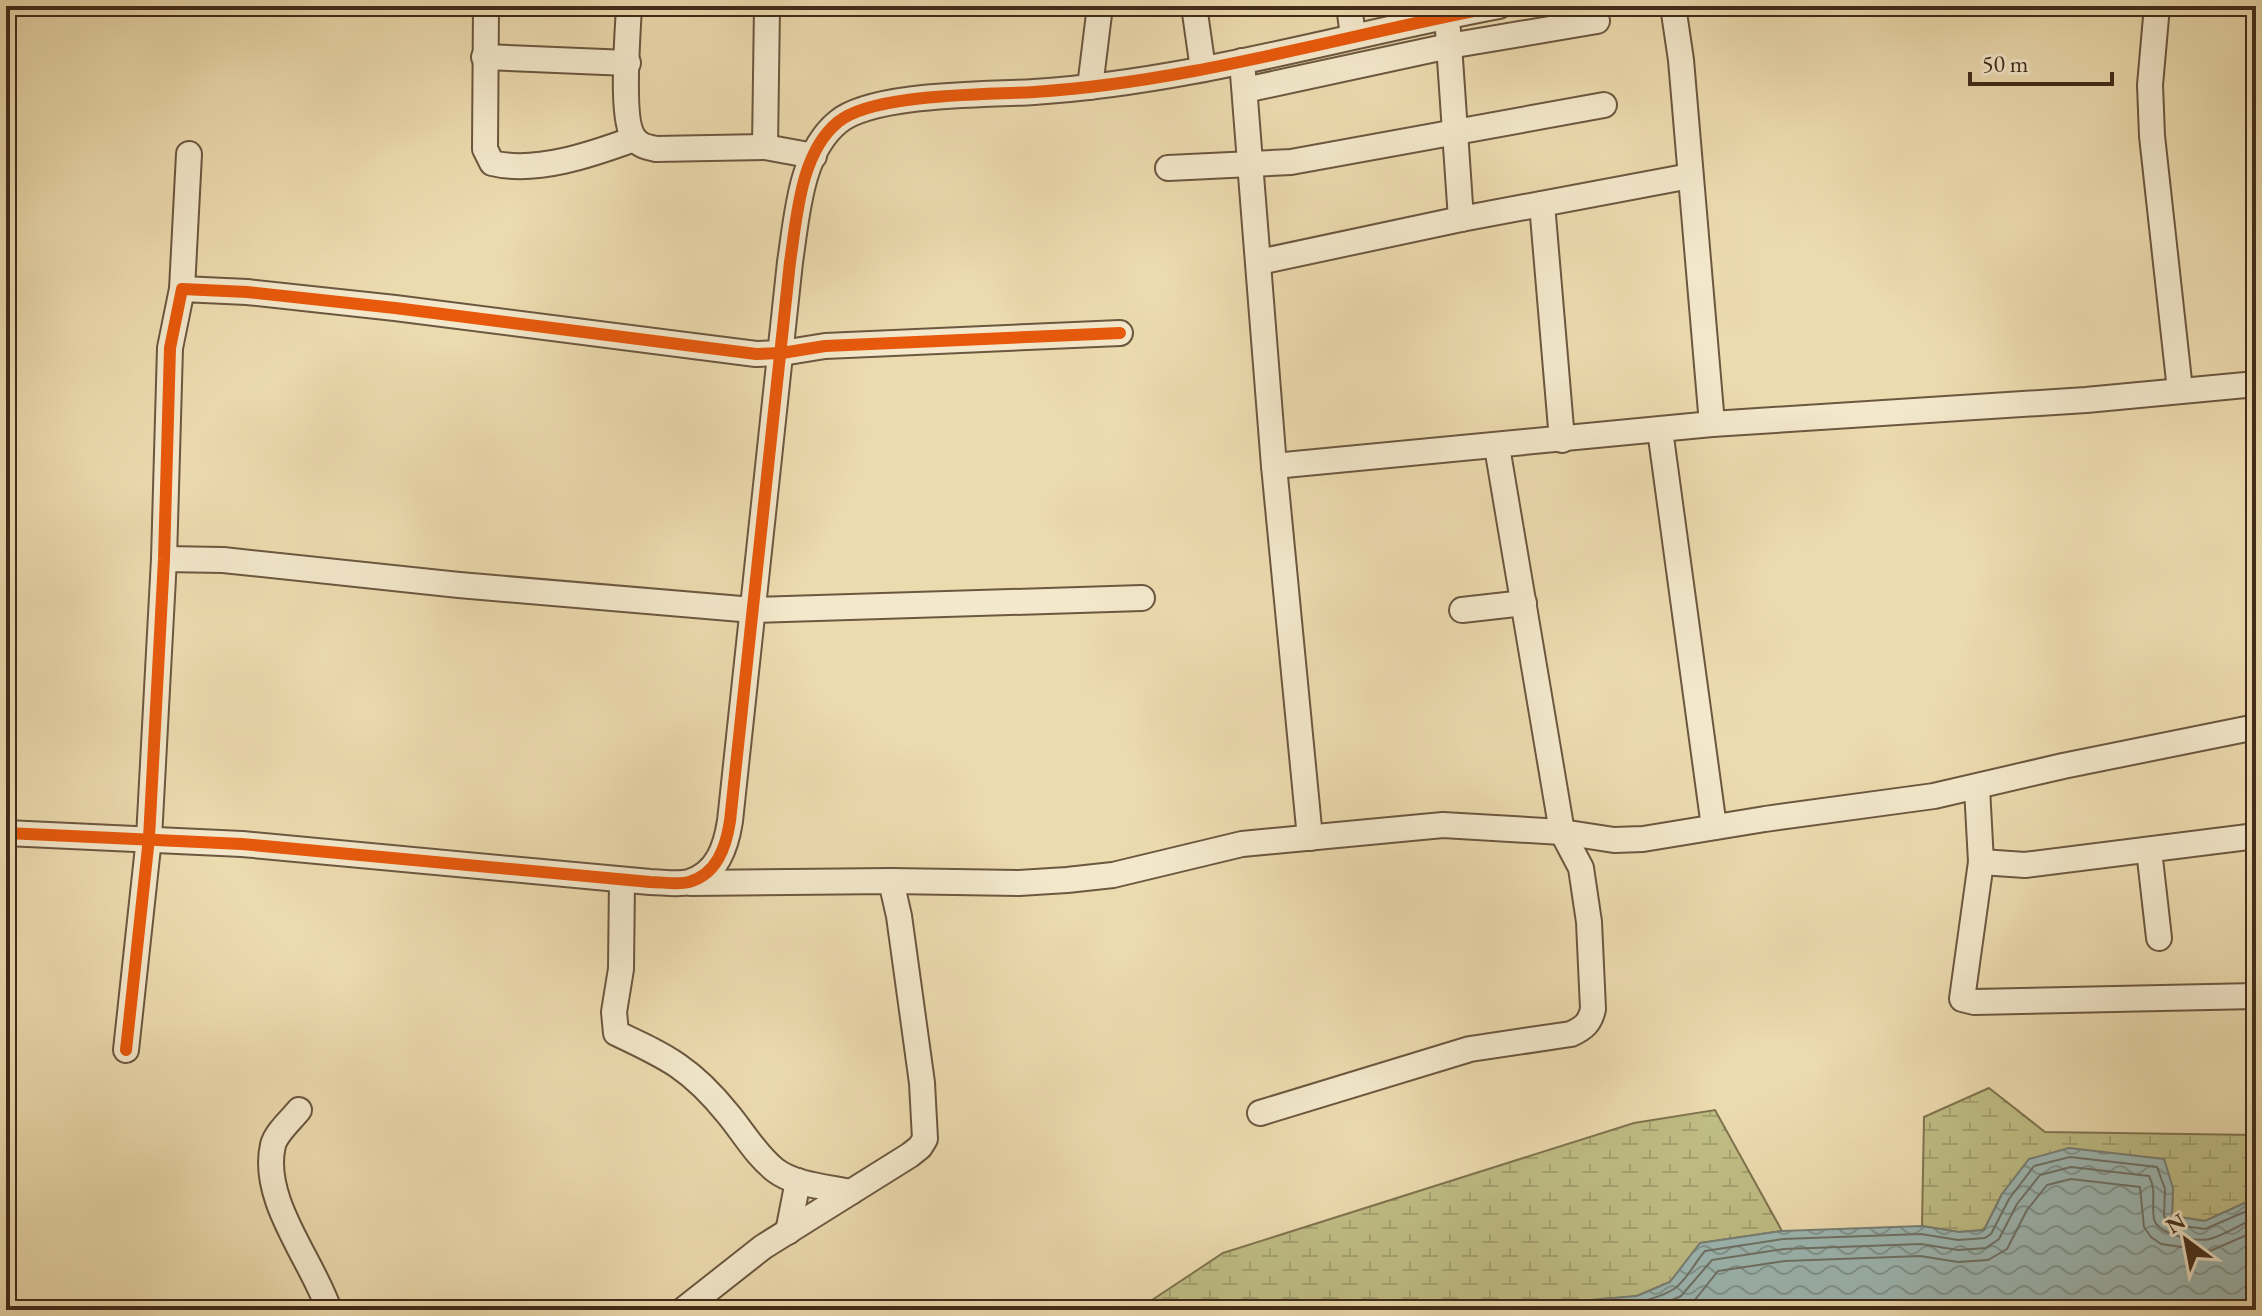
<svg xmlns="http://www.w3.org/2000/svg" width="2262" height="1316" font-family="'EB Garamond',serif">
<defs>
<pattern id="wetland-marsh" width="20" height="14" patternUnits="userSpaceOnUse" patternTransform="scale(2)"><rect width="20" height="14" fill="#bfbe85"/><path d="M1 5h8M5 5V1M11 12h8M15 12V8" fill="none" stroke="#a5a372"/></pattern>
<pattern id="water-waves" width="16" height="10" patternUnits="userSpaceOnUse" patternTransform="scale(2)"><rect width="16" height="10" fill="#9db9b5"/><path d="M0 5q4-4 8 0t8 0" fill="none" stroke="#829792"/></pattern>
</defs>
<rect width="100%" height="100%" fill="#ecdbaf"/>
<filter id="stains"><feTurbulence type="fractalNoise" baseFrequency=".0025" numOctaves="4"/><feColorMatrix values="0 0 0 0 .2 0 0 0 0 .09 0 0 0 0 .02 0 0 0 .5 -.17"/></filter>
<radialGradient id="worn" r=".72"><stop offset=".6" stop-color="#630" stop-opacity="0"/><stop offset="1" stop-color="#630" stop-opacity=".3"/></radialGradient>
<!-- wetland -->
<g fill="url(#wetland-marsh)" stroke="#807450" stroke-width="2">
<path d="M1989,1088l56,44 211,3v63l-51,23 -33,-5 1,-28 -171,6 -18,36 -25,2 -37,-6 2,-109z"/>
<path d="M1715,1110l67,121 -81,12 -31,39 -33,14 -56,5 -100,1 -33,8h-311l86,-57 411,-130z"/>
</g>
<!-- water -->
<path fill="url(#water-waves)" stroke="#788077" stroke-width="2" d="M2069,1148l95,11 9,29 -1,28 33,5 51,-23v112h-808l33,-8 100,-1 56,-5 33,-14 30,-39 82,-12 140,-5 37,6 25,-2 18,-36 27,-35z"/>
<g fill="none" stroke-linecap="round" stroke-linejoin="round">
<!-- shore -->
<g stroke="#6f7268" stroke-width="2">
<path d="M1480,1310c54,-4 150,6 194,-21 13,-9 21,-27 31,-38l78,-12 138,-5 37,6 27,-2 6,-4 18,-35 25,-33 36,-9 87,10 8,22 -1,27 7,8 34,5 51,-22"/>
<path d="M1650,1310l31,-14 31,-36 72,-11 137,-5 37,6 28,-2 13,-9 18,-35 23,-29 31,-8 78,9c8,15 2,28 5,43 4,16 42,23 56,20 16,-5 31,-15 46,-21"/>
<path d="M1682,1310l12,-9 24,-30 67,-10 135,-5 38,6 30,-2 19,-11 20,-39 20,-25 24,-6 69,8 4,40 7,10 10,7 49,7 46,-20"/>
</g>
<defs>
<g id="minor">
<path d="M486,6l-1,143 7,14c44,11 101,-9 142,-24"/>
<path d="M629,6c-1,26 -9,114 5,132 6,8 13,9 22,11l109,-2 49,9"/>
<path d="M1194,6l9,63"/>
<path d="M1349,6l4,30"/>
<path d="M1673,6l8,54 31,364"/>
<path d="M2157,6l-7,79 2,51 28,254"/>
<path d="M1448,30l13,189"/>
<path d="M484,57l144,6"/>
<path d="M1242,61l32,405 36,372"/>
<path d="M1090,87l10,-81"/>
<path d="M1245,90l204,-44 148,-25"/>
<path d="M765,147l2,-141"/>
<path d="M1168,168l123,-6 313,-57"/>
<path d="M1542,204l20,236"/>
<path d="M1259,262l202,-43 229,-43"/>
<path d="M182,289l7,-135"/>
<path d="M1660,430l54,397"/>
<path d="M1274,466l438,-42 374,-24 170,-16"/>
<path d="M164,559l59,1 236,25 294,25 389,-12"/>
<path d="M1462,610l62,-7"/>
<path d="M1977,788l4,74 -19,137 12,3 282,-6"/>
<path d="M6,833l236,11 408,38c12,0 28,3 39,0 28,-8 37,-35 41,-61l60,-559c7,-45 10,-109 48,-140 35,-29 148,-27 196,-30 157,-10 311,-57 465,-86"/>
<path d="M2149,850l10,88"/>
<path d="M1981,862l44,3 231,-29"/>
<path d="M622,880l-1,89 -7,43 2,21c51,24 75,35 112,81 15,18 28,41 47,56 19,15 53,17 76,22"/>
<path d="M691,883l200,-2 128,2 48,-3 46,-5 129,-31 201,-19 119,7 52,8 29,-1 122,-20 169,-23 129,-30 193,-39"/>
<path d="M126,1050l23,-212 15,-279 6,-211 12,-59 65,3 148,16 361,46 26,-1 43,-7 295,-13"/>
<path d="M299,1110c-8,10 -23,23 -26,35 -13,55 40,116 56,165"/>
<path d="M1260,1113l210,-64 101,-15c13,-6 19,-11 22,-25l-4,-87 -8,-54 -19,-36 -65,-385"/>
<path d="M788,1232l10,-51"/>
<path d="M683,1310l80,-63 147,-92 10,-8 5,-8 -3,-56 -23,-167 -8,-35"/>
</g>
</defs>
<!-- minor casing -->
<use href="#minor" stroke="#6c573f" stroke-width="28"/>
<!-- minor -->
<use href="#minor" stroke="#f3e8cb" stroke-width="24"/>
<defs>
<g id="cycleway">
<path d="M6,833l236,11 408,38c12,0 28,3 39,0 28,-8 37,-35 41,-61l60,-559c7,-45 10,-109 48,-140 35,-29 148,-27 196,-30 157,-10 311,-57 465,-86"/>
<path d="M126,1050l23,-212 15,-279 6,-211 12,-59 65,3 148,16 361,46 26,-1 43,-7 295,-13"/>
</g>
</defs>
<!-- cycleway casing -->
<use href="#cycleway" stroke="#f3e8cb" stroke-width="17"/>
<!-- cycleway -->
<use href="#cycleway" stroke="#e8590c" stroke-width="12"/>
</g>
<!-- margin -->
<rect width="2262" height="1316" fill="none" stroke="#ecdbaf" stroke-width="32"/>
<rect x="8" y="8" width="2246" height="1300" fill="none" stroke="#412b1a" stroke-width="4"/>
<rect x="16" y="16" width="2230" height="1284" fill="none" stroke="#412b1a" stroke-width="2"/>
<!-- north arrow -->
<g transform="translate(2186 1240) rotate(328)" stroke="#f3e8cb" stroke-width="6" paint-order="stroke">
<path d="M0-6L14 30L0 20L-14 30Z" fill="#412b1a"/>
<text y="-12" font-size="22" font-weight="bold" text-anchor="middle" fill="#412b1a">N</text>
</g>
<!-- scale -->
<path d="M1970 72v12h142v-12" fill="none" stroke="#412b1a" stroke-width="4"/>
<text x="1982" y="72" font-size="24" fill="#412b1a" stroke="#f3e8cb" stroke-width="6" paint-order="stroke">50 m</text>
<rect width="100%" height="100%" filter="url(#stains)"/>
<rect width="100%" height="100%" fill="url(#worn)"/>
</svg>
